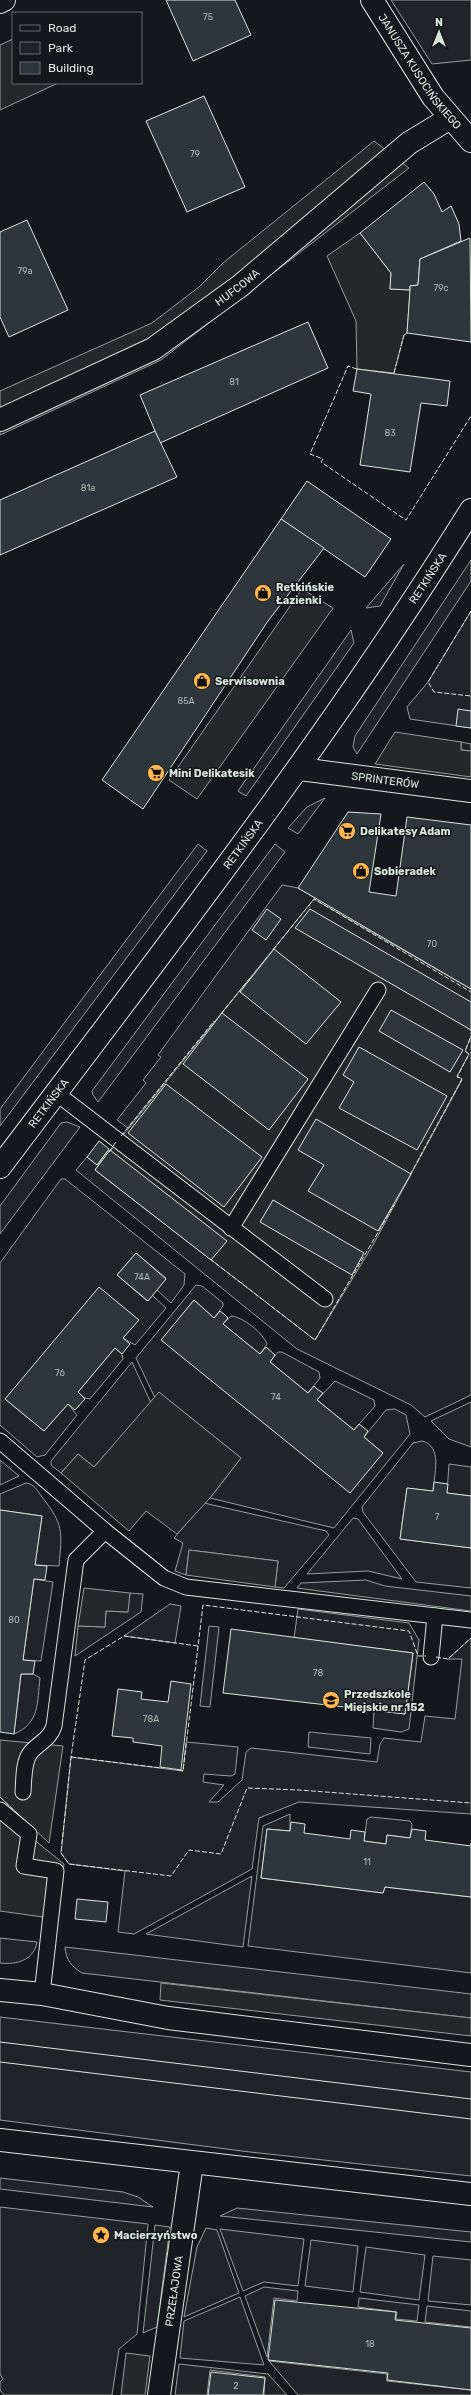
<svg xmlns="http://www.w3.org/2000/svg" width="471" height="2395" font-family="Rubik,sans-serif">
<rect width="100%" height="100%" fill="#14181c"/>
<!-- green -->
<g fill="#202428" stroke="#939e99">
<path d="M391,0h80v60l-39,4z"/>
<path d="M471,560v21l-114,173 -4,-7 2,-11z"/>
<path d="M404,564l-24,42 -14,2z"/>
<path d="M471,611v117l-61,-9 -3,-12 21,-25z"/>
<path d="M351,630l3,13 -108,153 -8,-5z"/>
<path d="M461,742l10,2v7l-10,-1z"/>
<path d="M325,798l-27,36 -10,-6 19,-21z"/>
<path d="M198,844l9,7 -207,275v-17z"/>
<path d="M275,844l10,8 -187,250 -5,-7 -1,-4z"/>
<path d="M282,885l16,3 17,10 -187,230 -11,-8 29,-37 -3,-3 18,-23 -3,-2z"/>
<path d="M471,1036v359l-46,22 -14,-12 -114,-56 -221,-179 11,-13 10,8 12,-16 -14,21 220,170 58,-96 89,-164 -5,-3 12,-23 -4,-3z"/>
<path d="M67,1122l13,5 -80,107v-28l61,-83z"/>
<path d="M61,1179h4l120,95 -1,11 -13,18 -14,-13 9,-12 -30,-25 -19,22 30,26 5,-6 14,13 -31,37 -12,-7 15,-18 -133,79 39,32 24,-27 9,11 -32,40 -8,2 -37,-32v-162z"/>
<path d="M196,1285l6,1 21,17v3l-9,12 -20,-18 -32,40 221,113 -19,-16 22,-27 9,-1 11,6 4,19 -76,94 -124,-30 31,-40 -81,-65 -5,5 -19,-40z"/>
<path d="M231,1316c12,1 32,17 36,28l-7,10 -37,-30z"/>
<path d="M115,1348l7,6 1,5 -33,40 -5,-1 -7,-6z"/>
<path d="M278,1352h4l37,20 1,6 -12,15 -38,-31z"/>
<path d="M132,1362l19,41 -57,64 -16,-13 -17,19 -10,-8v-4z"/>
<path d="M335,1381l39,19 1,6 -21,24 -37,-30z"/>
<path d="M471,1402v45l-22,-8 -18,-18z"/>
<path d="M422,1441c21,5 12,34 11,50l-26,-3 -7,51 71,9v40l-55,-6 -53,-70 -1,-5 51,-64z"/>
<path d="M0,1460l19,16 -19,9z"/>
<path d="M449,1464l22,3v29l-24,-3z"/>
<path d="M26,1483c8,1 11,7 16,14 22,28 20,34 17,69l-24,-1 7,-49 -42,-6v-16z"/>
<path d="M204,1503l122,28 3,4 -45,53 -9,-1 3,-26 -89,-11 -3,25 -11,-4 8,-28 -9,-5z"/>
<path d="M353,1518l5,1 44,60 -34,-8 -61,3z"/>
<path d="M34,1579l19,3 -12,79 -18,-1z"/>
<path d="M366,1580l19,6 86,10v15l-174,-23 4,-5z"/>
<path d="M130,1593l13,1 -2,18 -66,44 3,-30 27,1 1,-16 21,1z"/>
<path d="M170,1604l11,2 -6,37 -51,-7z"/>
<path d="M298,1609l111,14 10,17 -10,89 -8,3 -28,-4 1,-18 31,4 8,-61 -119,-15z"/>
<path d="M209,1626l10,1 -9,80 -10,-1z"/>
<path d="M471,1638v176l-172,-12 -40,16 -7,51 -118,65 -16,-2 7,-61 -56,-7 -8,-11 10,-96 112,14 3,-29 52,5 -3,27 -4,2 -27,-2 -1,8 21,3 -15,17h9l24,-22 4,-28 5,-4 126,14 3,-18 4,-6 37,4 4,-26 30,3 7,-60h-14z"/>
<path d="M21,1674h12l7,4c-3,25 0,45 -26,56z"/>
<path d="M309,1732l62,6 -1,16 -62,-7z"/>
<path d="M290,1814v17l-23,-2 -6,49 122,15 2,-6 86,10v76l-223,-27 15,-120z"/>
<path d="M371,1817l39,4 2,3 -2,14 -23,-3 -1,9 -22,-3 3,-22z"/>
<path d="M252,1876l-9,71 -97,-13z"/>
<path d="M0,1938l37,4c-3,18 -20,23 -37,21z"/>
<path d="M65,1947l406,47v24l-389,-45c-11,-7 -16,-13 -17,-26z"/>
<path d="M0,2017l471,55v104l-221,-24 -250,-32z"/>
<path d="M0,2178l123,14 15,5 15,10 -153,-18z"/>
<path d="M0,2207l148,17 -11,110 -18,15 -7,46h-108l-4,-5v-8l3,-3 -3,-5z"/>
<path d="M237,2208l234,24v10l-251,-26z"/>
<path d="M155,2225l15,2 -13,100 -14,6z"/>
<path d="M206,2228l11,2 22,63 -55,24 13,-70z"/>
<path d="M220,2229l84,10 -6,47 -34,-4 -21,9z"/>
<path d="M311,2240l47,6 -5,46 -48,-6z"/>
<path d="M366,2247l59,8 -6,45 -59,-8z"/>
<path d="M433,2256l38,4v45l-43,-4z"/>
<path d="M264,2287l34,4 -1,10 -23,-3 -7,59 -22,-61z"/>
<path d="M240,2297l24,68 -84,-7 4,-37z"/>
<path d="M359,2298l60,7 -2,16 -21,-2 1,-7 -39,-5z"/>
<path d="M427,2306l44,5v16l-46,-5z"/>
<path d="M269,2361l118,13v7l84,9v5h-173z"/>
<path d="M179,2364l89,10 19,21h-23l1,-18 -55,-7 -3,25h-32z"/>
</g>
<!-- parking -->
<g fill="#24282b" stroke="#939e99">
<path d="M13,39v44h45l-58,27v-65z"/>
<path d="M374,141l35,27 -248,192 -161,75v-44l152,-68 47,-36 24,-24z"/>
<path d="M360,233l31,40 -1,16 20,1 -3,43 -3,2 -10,38 -37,-4 -1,-48 -29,-65z"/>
<path d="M302,589l31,19 -136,191 -28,-19z"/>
<path d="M395,732l66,10v8l10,1v26l-96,-13z"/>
<path d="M314,899l157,90v48l-6,14 4,3 -12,22 5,3 -89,166 -58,95 -220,-170z"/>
<path d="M159,1392l82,66 -31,40 -33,36 -31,-23 -17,20 -68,-58 17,-19 16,13z"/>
<path d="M189,1550l89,11 -3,26 -89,-12z"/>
<path d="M84,1588l46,5 -2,19 -22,-1 -1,16 -27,-1z"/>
<path d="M0,1740l63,6 -14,97 -49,-46z"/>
<path d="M0,1812l64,52 -7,55 -57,-8z"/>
<path d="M161,1983l310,35v18l-311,-36z"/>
<path d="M126,2353l24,3 -5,39h-24z"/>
</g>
<!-- building -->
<g fill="#2c363c" stroke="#d8e6dc">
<path d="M166,0h69l16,35 -58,26z"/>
<path d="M204,96l41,91 -58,25 -41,-91z"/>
<path d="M424,182l10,12 8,18 9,-6 8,18 2,17 -41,18 -2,26 -8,1v4l-20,-1 1,-16 -31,-40z"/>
<path d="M27,220l41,90 -59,27 -9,-20v-85z"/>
<path d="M470,238l1,104 -64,-9 3,-43v-4l8,-1 2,-26z"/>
<path d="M308,322l20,46 -168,75 -20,-48z"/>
<path d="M357,369l93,12 -3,25 -26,-3 -11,69 -50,-7 11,-71 -18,-3z"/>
<path d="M155,431l22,46 -177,78v-55z"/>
<path d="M307,481l84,58 -26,38 -84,-58z"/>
<path d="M281,519l43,29 -56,73 -125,188 -41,-29z"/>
<path d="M458,709l13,2v17l-15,-2z"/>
<path d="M348,812l33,2 -12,78 27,4 11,-79 64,8v164l-173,-101z"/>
<path d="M267,909l14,10 -15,21 -14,-10z"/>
<path d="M310,909l161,93v28l-176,-102z"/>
<path d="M274,949l67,53 -35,42 -66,-52z"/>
<path d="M391,1010l72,40 -13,22 -71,-41z"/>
<path d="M222,1013l86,66 -39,51 -86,-66z"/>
<path d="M359,1047l88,49 -30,54 -78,-42 15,-26 -11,-7z"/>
<path d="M166,1084l96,73 -38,50 -96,-74z"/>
<path d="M316,1119l95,55 -33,57 -70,-40 16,-26 -26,-15z"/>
<path d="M99,1141l10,8 -12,16 -10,-8z"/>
<path d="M110,1150l117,91 -16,19 -116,-90z"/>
<path d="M273,1200l91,53 -12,22 -92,-53z"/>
<path d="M136,1253l30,26 -18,22 -31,-26z"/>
<path d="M99,1287l40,33 -16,18 7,6 -8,10 -7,-6 -37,44 7,7 -10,11 -7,-6 -24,27 -39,-32z"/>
<path d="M194,1300l20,18 6,-7 4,3 4,4 -5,6 37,30 6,-7 9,8 -5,7 38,31 6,-7 3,3 6,4 -6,7 37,30 5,-6 9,7 -4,6 19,16 -33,40 -189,-153z"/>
<path d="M434,1482l14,2 -1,9 24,3v52l-71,-9 7,-51 26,3z"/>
<path d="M0,1510l42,6 -7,49 12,1 -2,14 -11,-1 -11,81 12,1 -2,13h-12l-7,60 -14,-2z"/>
<path d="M231,1629l182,24 -8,61 -182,-21z"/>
<path d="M171,1681l20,3 -10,86 -21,-3 2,-21 -29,-4v-4l-21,-2 6,-47 24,3 -1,7 27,3z"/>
<path d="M291,1822l14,2 -1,9 46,6 1,-9 14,2 -1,9 22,3 1,-9 23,3 2,-9 14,2 -1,9 46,6v-3v54l-86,-10 -2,6 -122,-15 6,-49 23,2z"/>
<path d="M77,1899l31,3 -2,20 -31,-3z"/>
<path d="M275,2300l121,12 -1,8 76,8v62l-84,-10 1,-7 -120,-13z"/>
<path d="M211,2372l54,6 -2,17h-55z"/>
</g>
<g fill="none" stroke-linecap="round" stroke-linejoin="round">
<defs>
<g id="lane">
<path d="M56,1093l269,206"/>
<path d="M231,1228l147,-238"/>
<path d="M0,1441l105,90 -29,29 -22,166c-4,13 -14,16 -23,26 -8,9 -7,28 -8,40"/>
<path d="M105,1531l59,47 22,9 285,33"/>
<path d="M431,1657l4,-41"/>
<path d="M0,1810l29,24 -5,32 32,5 -14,123"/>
</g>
<g id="street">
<path d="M0,2l4,-2"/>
<path id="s1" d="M0,420l153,-71 87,-63 169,-143 41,-25"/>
<path id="s2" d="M300,769l171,22"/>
<path id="s3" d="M159,2395l33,-232"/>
</g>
<g id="secondary">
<path id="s4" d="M372,0l61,97 38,44"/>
<path id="s5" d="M0,1167c163,-216 328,-427 471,-657"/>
<path d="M0,1990l42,4 126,24 303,37"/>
<path d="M0,2140l471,54"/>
</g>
</defs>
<!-- lane casing -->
<use href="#lane" stroke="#d8e6dc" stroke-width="17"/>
<!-- street casing -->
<use href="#street" stroke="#d8e6dc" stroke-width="24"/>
<!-- secondary casing -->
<use href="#secondary" stroke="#d8e6dc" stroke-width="24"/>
<!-- lane -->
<use href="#lane" stroke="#14181c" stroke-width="15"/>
<!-- street -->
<use href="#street" stroke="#14181c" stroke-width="22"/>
<!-- secondary -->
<use href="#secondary" stroke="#14181c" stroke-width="22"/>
<!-- tram -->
<g stroke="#d8e6dc" stroke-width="1">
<path d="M0,2042l471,57"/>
<path d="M0,2062l471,57"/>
</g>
<!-- fence -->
<g stroke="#d8e6dc" stroke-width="1" stroke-dasharray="5 2" stroke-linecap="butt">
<path d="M357,369l-9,-3 -38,88 13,5 -2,3 85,58 65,-104"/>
<path d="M394,373l10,-38 3,-2"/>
<path d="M471,611l-43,71 6,10 37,4"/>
<path d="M273,950l41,-51 157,93"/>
<path d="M221,1014l29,-36"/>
<path d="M121,1136l93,-115"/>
<path d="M109,1152l7,-10"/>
<path d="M410,1175l52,-96 -5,-2 12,-23 -4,-3 6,-15"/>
<path d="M210,1259l105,81 79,-135"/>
<path d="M198,1646l-74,-10 -39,24 -14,97 -10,96 8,11 102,12 18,-26 32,4 26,-66 52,2 172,13"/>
<path d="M436,1657l12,2 23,-21"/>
<path d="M71,1757l91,11"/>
<path d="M178,1770l5,1 20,-166 206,26 9,25h8"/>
<path d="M0,1797l25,24"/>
</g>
</g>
<!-- icons -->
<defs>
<symbol id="shop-disc" viewBox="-11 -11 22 22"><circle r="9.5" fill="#ffb74d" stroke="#14181c"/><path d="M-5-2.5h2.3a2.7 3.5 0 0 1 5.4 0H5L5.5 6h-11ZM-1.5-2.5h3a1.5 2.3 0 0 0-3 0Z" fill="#111"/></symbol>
<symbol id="supermarket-disc" viewBox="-11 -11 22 22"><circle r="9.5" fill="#ffb74d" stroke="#14181c"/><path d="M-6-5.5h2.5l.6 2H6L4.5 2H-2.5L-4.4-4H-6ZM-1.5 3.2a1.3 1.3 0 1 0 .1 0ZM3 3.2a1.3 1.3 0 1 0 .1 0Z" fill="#111"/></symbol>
<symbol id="school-disc" viewBox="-11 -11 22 22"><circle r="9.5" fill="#ffb74d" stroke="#14181c"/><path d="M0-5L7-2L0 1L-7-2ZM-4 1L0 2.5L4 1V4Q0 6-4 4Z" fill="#111"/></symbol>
<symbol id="sight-disc" viewBox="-11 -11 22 22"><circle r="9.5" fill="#ffb74d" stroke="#14181c"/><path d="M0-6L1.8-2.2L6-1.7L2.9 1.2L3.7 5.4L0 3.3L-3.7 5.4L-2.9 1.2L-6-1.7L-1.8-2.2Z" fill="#111"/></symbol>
</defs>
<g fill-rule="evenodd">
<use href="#shop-disc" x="253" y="583" width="20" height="20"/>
<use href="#shop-disc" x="192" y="671" width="20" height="20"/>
<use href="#supermarket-disc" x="146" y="763" width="20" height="20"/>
<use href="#supermarket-disc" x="337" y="821" width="20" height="20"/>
<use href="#shop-disc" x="351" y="861" width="20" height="20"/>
<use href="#school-disc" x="321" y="1690" width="20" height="20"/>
<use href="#sight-disc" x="91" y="2225" width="20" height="20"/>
</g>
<g text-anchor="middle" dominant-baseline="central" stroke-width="3" stroke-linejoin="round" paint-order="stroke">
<!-- number labels -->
<g font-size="9" fill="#adbab4">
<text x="208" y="17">75</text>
<text x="195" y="154">79</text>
<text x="25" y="271">79a</text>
<text x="441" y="288">79c</text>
<text x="234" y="382">81</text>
<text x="390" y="433">83</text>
<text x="88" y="488">81a</text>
<text x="186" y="701">85A</text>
<text x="432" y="944">70</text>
<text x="142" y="1277">74A</text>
<text x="60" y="1373">76</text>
<text x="276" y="1397">74</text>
<text x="437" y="1517">7</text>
<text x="14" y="1620">80</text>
<text x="318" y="1673">78</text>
<text x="151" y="1719">78A</text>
<text x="367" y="1862">11</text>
<text x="370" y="2344">18</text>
<text x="236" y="2386">2</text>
</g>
<!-- street labels -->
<g font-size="11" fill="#d8e6dc" stroke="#14181c">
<text stroke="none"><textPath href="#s4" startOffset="86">JANUSZA KUSOCIŃSKIEGO</textPath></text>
<text stroke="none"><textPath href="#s1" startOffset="273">HUFCOWA</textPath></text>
<text stroke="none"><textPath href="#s5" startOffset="728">RETKIŃSKA</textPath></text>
<text stroke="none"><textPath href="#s2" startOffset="86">SPRINTERÓW</textPath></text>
<text stroke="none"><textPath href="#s5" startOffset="404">RETKIŃSKA</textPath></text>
<text stroke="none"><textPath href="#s5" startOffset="80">RETKIŃSKA</textPath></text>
<text stroke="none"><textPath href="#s3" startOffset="105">PRZEŁAJOWA</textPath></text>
</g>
<!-- poi labels -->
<g font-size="11" font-weight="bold" fill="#d8e6dc" stroke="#14181c" text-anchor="start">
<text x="276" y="587">Retkińskie<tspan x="276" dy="13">Łazienki</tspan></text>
<text x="215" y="681">Serwisownia</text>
<text x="169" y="773">Mini Delikatesik</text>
<text x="360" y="831">Delikatesy Adam</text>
<text x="374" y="871">Sobieradek</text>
<text x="344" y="1694">Przedszkole<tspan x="344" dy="13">Miejskie nr 152</tspan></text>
<text x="114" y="2235">Macierzyństwo</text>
</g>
</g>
<!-- legend -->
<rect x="12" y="12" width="130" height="72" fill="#14181c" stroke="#626a69"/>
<rect x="20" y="25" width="20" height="6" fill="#14181c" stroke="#626a69"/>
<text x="48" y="32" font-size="12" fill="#d8e6dc">Road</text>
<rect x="20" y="42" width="20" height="12" fill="#202428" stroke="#626a69"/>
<text x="48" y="52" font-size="12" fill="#d8e6dc">Park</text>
<rect x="20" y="62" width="20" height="12" fill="#2c363c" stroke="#626a69"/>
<text x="48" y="72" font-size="12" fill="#d8e6dc">Building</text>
<!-- north arrow -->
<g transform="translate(439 32)" stroke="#14181c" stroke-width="3" paint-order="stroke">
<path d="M0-3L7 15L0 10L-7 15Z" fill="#d8e6dc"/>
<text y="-6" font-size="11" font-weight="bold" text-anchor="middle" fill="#d8e6dc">N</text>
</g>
</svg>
